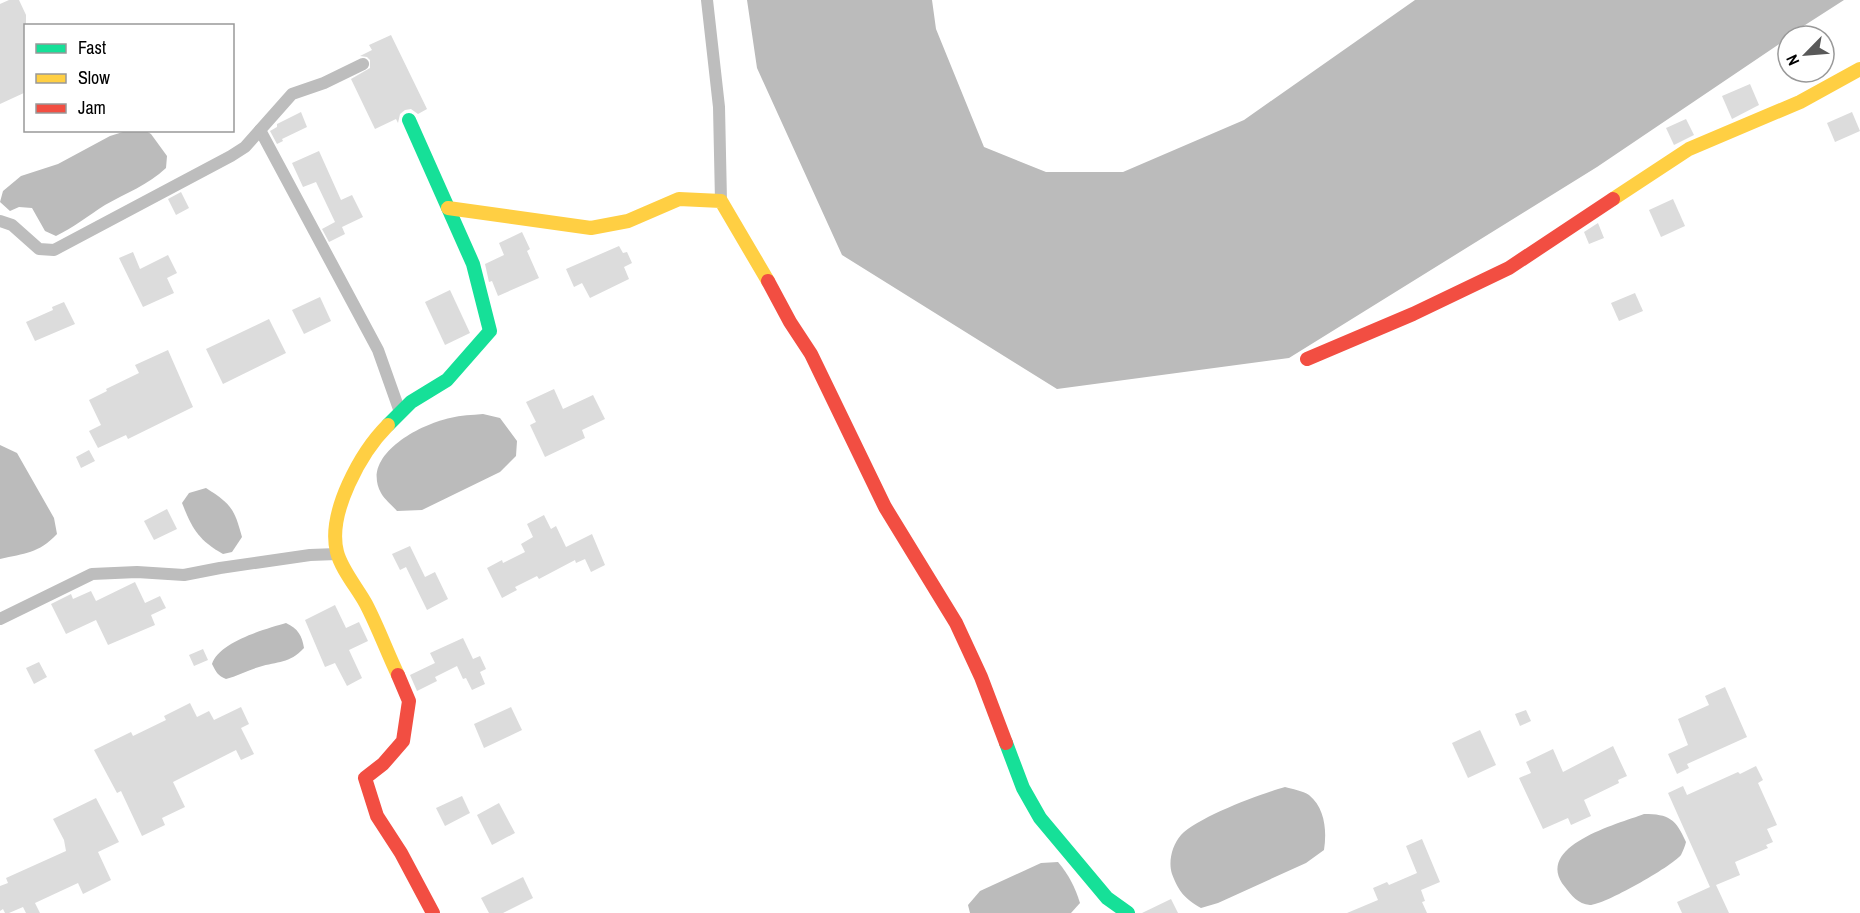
<svg xmlns="http://www.w3.org/2000/svg" width="1860" height="913" font-family="'Archivo Narrow',sans-serif">
<rect width="100%" height="100%" fill="#fff"/>
<!-- water -->
<g fill="#bbb">
<path d="M747,0h185l4,29 48,118 62,25h77l121,-52 171,-120h429l-56,36v2l-191,129 -308,191 -232,31 -215,-134 -85,-187z"/>
<path d="M126,131h20l5,3 16,22 -1,12c-18,17 -40,25 -61,37 -17,11 -31,22 -49,31l-11,-5 -13,-23 -13,-1 -9,4 -10,-9 3,-11 18,-15 37,-12 52,-28z"/>
<path d="M483,414l17,4 17,23 -1,15 -16,16 -78,38 -25,1c-5,-6 -12,-11 -16,-18 -21,-38 40,-69 69,-75 11,-3 22,-3 33,-4z"/>
<path d="M0,445l17,8 37,65 3,16c-19,20 -32,19 -57,25z"/>
<path d="M206,488c25,16 28,20 36,49l-10,15 -9,2c-25,-14 -31,-26 -41,-51l7,-10z"/>
<path d="M286,623c12,6 16,12 18,25 -15,16 -26,13 -45,19 -11,3 -22,9 -33,12 -8,-3 -10,-7 -14,-15 7,-22 53,-35 74,-41z"/>
<path d="M1285,787c7,2 18,4 24,8 16,13 18,36 15,55l-18,13 -88,40 -17,5c-17,-10 -22,-16 -29,-34 -4,-12 0,-29 9,-39 17,-18 79,-41 104,-48z"/>
<path d="M1644,814c25,0 32,5 42,28 -1,4 -3,9 -5,13 -10,12 -77,50 -91,50 -12,-1 -19,-10 -25,-18 -33,-41 53,-63 79,-73z"/>
<path d="M1058,862c11,13 17,25 22,41l-9,10h-101l-2,-8 12,-14 61,-28z"/>
</g>
<!-- building -->
<g fill="#dcdcdc">
<path d="M9,0h10l7,15v77l-26,12v-100z"/>
<path d="M391,35l36,74 -9,5 -7,-5 -6,1 -5,4 -2,9 -2,-4 -21,10 -24,-50 19,-11v-8l-3,-3 -7,-1 12,-6 -3,-5z"/>
<path d="M1750,84l9,21 -27,14 -10,-23z"/>
<path d="M301,112l6,15 -25,12 1,2 -6,3 -7,-13 7,-4v-3z"/>
<path d="M1852,112l8,19 -25,11 -8,-19z"/>
<path d="M1686,119l8,16 -20,10 -8,-17z"/>
<path d="M319,151l22,49 11,-5 11,22 -21,10 3,7 -16,8 -7,-13 13,-7 -19,-40 -13,5 -11,-24z"/>
<path d="M181,192l8,16 -13,7 -8,-16z"/>
<path d="M1673,199l12,27 -24,11 -12,-27z"/>
<path d="M1598,223l6,15 -15,6 -5,-12z"/>
<path d="M522,232l8,17 -3,2 12,27 -41,18 -6,-15 -3,1 -4,-18 19,-9 -5,-12z"/>
<path d="M619,246l4,7 4,-1 5,11 -8,4 5,12 -39,19 -8,-15 -8,4 -8,-18z"/>
<path d="M133,252l7,17 28,-14 9,18 -10,5 7,15 -31,14 -24,-49z"/>
<path d="M450,290l20,43 -25,12 -20,-43z"/>
<path d="M1635,293l8,18 -24,10 -8,-18z"/>
<path d="M320,297l11,24 -27,13 -12,-24z"/>
<path d="M64,302l11,22 -40,17 -9,-19 27,-12 -1,-3z"/>
<path d="M269,319l17,34 -63,31 -17,-35z"/>
<path d="M168,350l25,57 -65,32 -2,-4 -28,13 -9,-17 12,-6 -12,-25 18,-9 -1,-2 33,-16 -4,-8z"/>
<path d="M554,389l9,20 30,-14 12,24 -23,11 3,8 -40,19 -15,-32 6,-3 -10,-20z"/>
<path d="M89,450l6,11 -14,7 -5,-11z"/>
<path d="M167,509l10,20 -23,11 -10,-19z"/>
<path d="M544,515l7,14 5,-3 10,21 26,-13 13,31 -14,7 -6,-13 -9,4 -1,-3 -36,19 -2,-3 -22,11 2,3 -15,8 -15,-30 15,-8 1,3 22,-11 -4,-8 12,-7 -6,-13z"/>
<path d="M410,546l15,31 10,-5 13,27 -21,11 -21,-43 -6,3 -8,-16z"/>
<path d="M135,582l10,21 15,-7 6,12 -15,7 4,10 -47,20 -12,-25 -30,14 -15,-30 20,-10 2,5 18,-8 5,10z"/>
<path d="M335,605l11,23 13,-6 9,19 -19,9 13,28 -15,8 -12,-23 -10,4 -20,-47z"/>
<path d="M463,638l10,21 7,-3 6,13 -6,3 5,12 -13,6 -6,-12 -3,1 -6,-13 -22,11 2,4 -20,10 -7,-16 25,-12 -5,-10z"/>
<path d="M203,649l5,11 -14,6 -5,-11z"/>
<path d="M39,662l8,15 -13,7 -8,-16z"/>
<path d="M1725,687l22,50 -60,27 2,4 -12,6 -9,-20 20,-9 -10,-26 31,-14 -4,-9z"/>
<path d="M190,703l7,14 12,-6 5,9 27,-13 8,17 -8,4 13,26 -13,6 -5,-10 -63,32 12,25 -23,11 3,7 -23,11 -21,-45 -4,2 -23,-43 37,-18 2,4 33,-16 -2,-4z"/>
<path d="M511,707l11,23 -38,18 -10,-24z"/>
<path d="M1526,710l5,11 -11,5 -5,-12z"/>
<path d="M1480,730l16,35 -28,13 -16,-35z"/>
<path d="M1613,746l14,30 -9,4 1,3 -35,17 7,16 -20,9 -3,-7 -25,11 -24,-51 12,-5 -5,-11 27,-13 10,23z"/>
<path d="M1756,766l7,14 -5,3 19,42 -10,4 6,13 -7,3 2,3 -33,14 5,13 -24,10 13,28h-47l-5,-11 33,-15 -42,-94 15,-7 4,9 51,-23 2,2z"/>
<path d="M462,796l8,17 -25,13 -9,-18z"/>
<path d="M96,798l23,44 -21,10 13,28 -28,14 -5,-11 -43,20 5,10h-14l-3,-6 -14,6h-4l-2,-4 -3,2v-25l8,-3 -2,-5 60,-27 -2,-11 -11,-21z"/>
<path d="M499,803l16,30 -23,12 -15,-30z"/>
<path d="M1422,839l18,43 -19,8 4,11 -3,1 5,11h-80l31,-13 -5,-12 14,-6 2,3 28,-12 -11,-27z"/>
<path d="M523,877l10,21 -30,15h-14l-8,-15z"/>
<path d="M1171,899l7,14h-36z"/>
</g>
<g fill="none" stroke-linecap="round" stroke-linejoin="round">
<!-- street -->
<g stroke="#bdbdbd" stroke-width="12">
<path d="M707,0l12,107 2,94"/>
<path d="M260,130l118,220 22,62"/>
<path d="M0,221l12,4 27,24 15,1 177,-94 14,-9 47,-53 32,-11 39,-19"/>
<path d="M0,619l92,-45 45,-2 47,3 36,-7 90,-13 27,-1"/>
</g>
<!-- fast -->
<g stroke="#16e098" stroke-width="14">
<path d="M388,425l23,-23 36,-22 43,-49 -17,-67 -64,-144"/>
<path d="M1006,743l17,45 17,30 67,80 21,15"/>
</g>
<!-- slow -->
<g stroke="#ffcf43" stroke-width="14">
<path d="M1613,199l76,-50 111,-47 60,-33"/>
<path d="M448,208l143,20 37,-7 51,-22 42,2 47,80"/>
<path d="M388,425c-27,27 -61,88 -51,127 4,17 21,37 29,52 12,23 21,48 32,71"/>
</g>
<!-- jam -->
<g stroke="#f24e42" stroke-width="14">
<path d="M768,281l22,41 21,32 74,153 71,116 25,54 25,66"/>
<path d="M1307,359l106,-45 96,-46 104,-69"/>
<path d="M398,675l11,26 -6,40 -20,23 -18,14 12,38 24,37 32,60"/>
</g>
</g>
<!-- legend -->
<rect x="24" y="24" width="210" height="108" fill="#ffffff" stroke="#999999" stroke-width="1.5"/>
<rect x="36" y="44" width="30" height="9" fill="#16e098" stroke="#999999" stroke-width="1.5"/>
<text x="78" y="54" font-size="18" fill="#000000">Fast</text>
<rect x="36" y="74" width="30" height="9" fill="#ffcf43" stroke="#999999" stroke-width="1.5"/>
<text x="78" y="84" font-size="18" fill="#000000">Slow</text>
<rect x="36" y="104" width="30" height="9" fill="#f24e42" stroke="#999999" stroke-width="1.5"/>
<text x="78" y="114" font-size="18" fill="#000000">Jam</text>
<!-- north arrow -->
<g transform="translate(1806 54) rotate(245)"><circle r="28" fill="#ffffff" stroke="#999999" stroke-width="1.5"/>
<path d="M0-4.5L10 22L0 15L-10 22Z" fill="#595959"/>
<text y="-9" font-size="16" font-weight="bold" text-anchor="middle" fill="#000000">N</text>
</g>
</svg>
